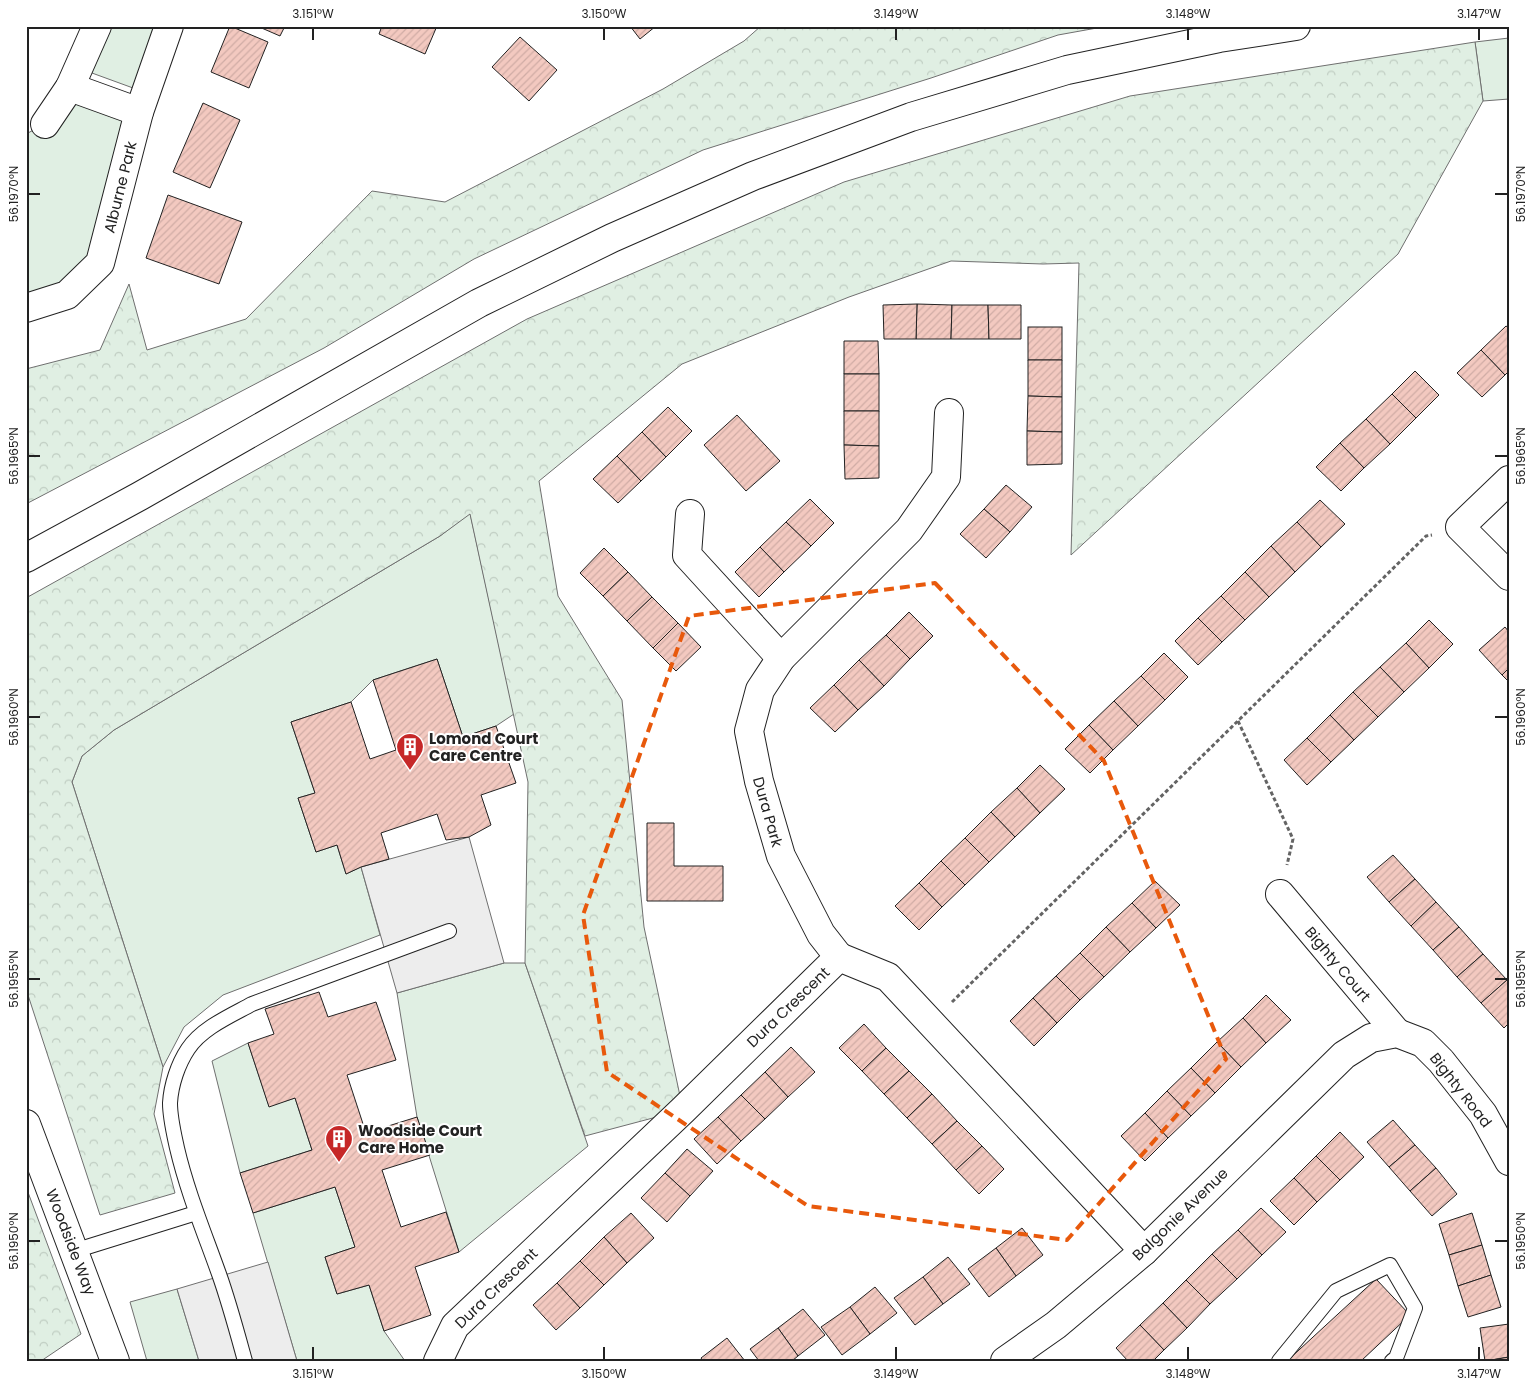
<svg xmlns="http://www.w3.org/2000/svg" width="1535" height="1387" font-family="Poppins,sans-serif">
<defs>
<pattern id="forest-crowns" width="20" height="18" patternUnits="userSpaceOnUse" patternTransform="scale(1.25)"><rect width="20" height="18" fill="#e0efe3"/><path d="M2 6a3 3 0 1 1 6 0M12 15a3 3 0 1 1 6 0" fill="none" stroke="#c0cdc2"/></pattern>
<pattern id="building-hatch" width="6" height="6" patternUnits="userSpaceOnUse" patternTransform="scale(1.25)"><rect width="6" height="6" fill="#f3c9c0"/><path d="M-1 1l2-2M0 6l6-6M5 7l2-2" fill="none" stroke="#d0aca5"/></pattern>
</defs>
<rect width="100%" height="100%" fill="#fff"/>
<!-- grass -->
<g fill="#e0efe3" stroke="#6f6f6f">
<path d="M100,26h67l-23,66 -63,-23z"/>
<path d="M1509,38v61l-26,2 -8,-59z"/>
<path d="M70,87l69,25 -39,151 -74,45v-174l19,-10z"/>
<path d="M470,513l44,201 -18,12 -33,11 -26,-78 -64,21 -22,22 -60,20 24,71 -17,5 18,54 21,-7 9,29 15,-7 19,68 -157,60 -39,32 -21,40 -91,-285 10,-26 32,-26 326,-194z"/>
<path d="M504,963h21l63,183 -129,106 -42,-135 -20,-124z"/>
<path d="M248,1043l21,63 26,-8 17,52 -72,23 -28,-112z"/>
<path d="M335,1187l20,60 -30,10 12,37 32,-9 15,46 21,30h-108l-44,-148z"/>
<path d="M177,1289l22,72h-52l-17,-59z"/>
</g>
<!-- forest -->
<g fill="url(#forest-crowns)" stroke="#6f6f6f">
<path d="M761,26h347l-50,9 -127,43 -228,72 -229,109 -150,89 -298,156v-135l74,-19 29,-66 18,66 99,-31 126,-128 73,11 218,-113 81,-48z"/>
<path d="M1475,42l8,59 -85,153 -327,301 8,-292 -36,1 -92,-3 -102,36 -167,67 -143,117 19,115 64,104 22,227 39,183 -98,26 -60,-173 3,-181 -58,-268 -30,22 -326,194 -32,26 -10,26 91,285 -9,47 21,79 -75,22 -74,-226v-391l501,-279 317,-137 286,-86z"/>
<path d="M26,1187l55,147 -40,27h-15z"/>
</g>
<!-- parking -->
<g fill="#ededed" stroke="#6f6f6f">
<path d="M469,837l35,126 -107,30 -36,-126z"/>
<path d="M268,1262l29,99h-98l-22,-72z"/>
</g>
<!-- building -->
<g fill="url(#building-hatch)" stroke="#222">
<path d="M230,26l38,16 -19,46 -38,-16z"/>
<path d="M257,26h28l-5,10z"/>
<path d="M382,26h55l-12,28 -46,-20z"/>
<path d="M630,26h26l-16,13z"/>
<path d="M520,37l37,33 -28,31 -37,-34z"/>
<path d="M203,103l37,17 -30,68 -37,-16z"/>
<path d="M168,195l74,27 -23,62 -73,-26z"/>
<path d="M917,304l35,1 -1,34h-35z"/>
<path d="M917,304l-1,35h-32l-1,-34z"/>
<path d="M952,305h36l1,34h-38z"/>
<path d="M988,305h33v34h-32z"/>
<path d="M1506,326l3,2v43l-4,4 -24,-25z"/>
<rect x="1028" y="327" width="34" height="33"/>
<path d="M844,341h34l1,33h-35z"/>
<path d="M1481,350l24,25 -23,22 -25,-24z"/>
<path d="M1028,360h34v37l-34,-1z"/>
<path d="M1415,371l24,24 -23,23 -24,-24z"/>
<rect x="844" y="374" width="35" height="37"/>
<path d="M1392,394l24,24 -26,26 -24,-25z"/>
<path d="M1028,396l34,1v35l-35,-1z"/>
<path d="M668,407l24,24 -26,26 -24,-25z"/>
<path d="M844,411h35v35l-35,-1z"/>
<path d="M737,415l43,46 -34,30 -42,-46z"/>
<path d="M1366,419l24,25 -26,24 -24,-25z"/>
<path d="M1027,431l35,1v32l-35,1z"/>
<path d="M642,432l24,25 -25,24 -24,-25z"/>
<path d="M1340,443l24,25 -23,23 -25,-24z"/>
<path d="M844,445l35,1v32l-34,1z"/>
<path d="M617,456l24,25 -23,22 -25,-24z"/>
<path d="M1006,485l26,22 -22,25 -26,-23z"/>
<path d="M810,499l24,24 -23,23 -25,-24z"/>
<path d="M1320,500l25,24 -24,23 -24,-25z"/>
<path d="M984,509l26,23 -24,26 -26,-24z"/>
<path d="M786,522l25,24 -27,26 -24,-25z"/>
<path d="M1297,522l24,25 -26,25 -24,-26z"/>
<path d="M1271,546l24,26 -26,25 -24,-25z"/>
<path d="M760,547l24,25 -25,25 -24,-25z"/>
<path d="M604,548l24,24 -25,24 -23,-23z"/>
<path d="M628,572l24,25 -25,24 -24,-25z"/>
<path d="M1245,572l24,25 -24,23 -24,-24z"/>
<path d="M1221,596l24,24 -23,22 -24,-24z"/>
<path d="M652,597l26,26 -25,25 -26,-27z"/>
<path d="M909,612l24,24 -23,23 -24,-24z"/>
<path d="M1198,618l24,24 -24,23 -23,-24z"/>
<path d="M1429,620l24,24 -24,24 -23,-25z"/>
<path d="M678,623l23,24 -25,24 -23,-23z"/>
<path d="M1505,627l4,5v36l-7,7 -23,-25z"/>
<path d="M886,635l24,24 -26,27 -25,-26z"/>
<path d="M1406,643l23,25 -25,24 -24,-25z"/>
<path d="M1164,653l24,24 -23,23 -24,-24z"/>
<path d="M437,659l26,78 33,-11 20,57 -35,12 10,30 -22,12 -23,3 -9,-26 -56,19 8,26 -28,8 -15,7 -9,-29 -21,7 -18,-54 17,-5 -24,-71 60,-20 19,57 26,-9 -23,-70z"/>
<path d="M859,660l25,26 -26,24 -24,-25z"/>
<path d="M1380,667l24,25 -26,25 -25,-25z"/>
<path d="M1509,668v14l-7,-7z"/>
<path d="M1141,676l24,24 -27,26 -24,-25z"/>
<path d="M834,685l24,25 -23,22 -25,-24z"/>
<path d="M1353,692l25,25 -24,23 -24,-25z"/>
<path d="M1114,701l24,25 -25,24 -24,-25z"/>
<path d="M1330,715l24,25 -23,22 -24,-24z"/>
<path d="M1089,725l24,25 -23,23 -25,-24z"/>
<path d="M1307,738l24,24 -24,23 -23,-25z"/>
<path d="M1040,765l25,24 -25,24 -23,-25z"/>
<path d="M1017,788l23,25 -25,24 -24,-25z"/>
<path d="M991,812l24,25 -26,25 -24,-24z"/>
<path d="M647,823h27v43h49v35h-76z"/>
<path d="M965,838l24,24 -24,23 -24,-24z"/>
<path d="M1393,855l22,24 -26,23 -22,-25z"/>
<path d="M941,861l24,24 -23,22 -23,-24z"/>
<path d="M1415,879l21,23 -25,24 -22,-24z"/>
<path d="M1155,881l25,24 -24,23 -24,-25z"/>
<path d="M919,883l23,24 -23,23 -24,-24z"/>
<path d="M1436,902l23,25 -26,23 -22,-24z"/>
<path d="M1132,903l24,25 -26,24 -24,-25z"/>
<path d="M1106,927l24,25 -26,25 -24,-24z"/>
<path d="M1459,927l24,27 -26,23 -24,-27z"/>
<path d="M1080,953l24,24 -24,23 -24,-24z"/>
<path d="M1483,954l24,26 -26,23 -24,-26z"/>
<path d="M1056,976l24,24 -23,23 -24,-25z"/>
<path d="M1507,980l2,2v41l-5,5 -23,-25z"/>
<path d="M319,992l9,25 48,-15 20,58 -49,15 19,58 51,-16 13,38 -48,15 19,57 45,-15 13,40 -44,15 16,48 -47,16 -15,-46 -32,9 -12,-37 30,-10 -20,-60 -82,26 -13,-40 72,-23 -17,-52 -26,9 -21,-64 26,-9 -9,-25z"/>
<path d="M1266,995l25,25 -25,23 -23,-25z"/>
<path d="M1033,998l24,25 -23,23 -24,-25z"/>
<path d="M1243,1018l23,25 -25,24 -24,-25z"/>
<path d="M864,1024l22,24 -24,23 -23,-23z"/>
<path d="M1217,1042l24,25 -26,26 -24,-25z"/>
<path d="M791,1047l24,25 -27,25 -23,-25z"/>
<path d="M886,1048l23,23 -25,23 -22,-23z"/>
<path d="M1191,1068l24,25 -24,23 -24,-25z"/>
<path d="M909,1071l23,23 -25,24 -23,-24z"/>
<path d="M765,1072l23,25 -23,22 -24,-24z"/>
<path d="M1167,1091l24,25 -23,22 -23,-25z"/>
<path d="M932,1094l25,27 -25,23 -25,-26z"/>
<path d="M741,1095l24,24 -24,22 -23,-24z"/>
<path d="M1145,1113l23,25 -23,23 -24,-25z"/>
<path d="M718,1117l23,24 -24,23 -23,-25z"/>
<path d="M1393,1120l22,25 -26,22 -22,-25z"/>
<path d="M957,1121l25,25 -26,24 -24,-26z"/>
<path d="M1340,1132l24,25 -24,23 -24,-24z"/>
<path d="M1415,1145l21,23 -26,23 -21,-24z"/>
<path d="M982,1146l22,23 -25,25 -23,-24z"/>
<path d="M687,1149l26,22 -23,25 -25,-23z"/>
<path d="M1316,1156l24,24 -23,22 -23,-24z"/>
<path d="M1436,1168l21,26 -25,22 -22,-25z"/>
<path d="M665,1173l25,23 -23,26 -26,-24z"/>
<path d="M1294,1178l23,24 -23,23 -24,-24z"/>
<path d="M1261,1208l25,24 -24,23 -24,-25z"/>
<path d="M631,1213l23,25 -27,25 -23,-26z"/>
<path d="M1472,1213l10,32 -33,10 -10,-31z"/>
<path d="M1022,1228l21,27 -27,21 -20,-28z"/>
<path d="M1238,1230l24,25 -25,24 -25,-25z"/>
<path d="M604,1237l23,26 -23,22 -24,-24z"/>
<path d="M1482,1245l9,30 -33,11 -9,-31z"/>
<path d="M996,1248l20,28 -27,21 -21,-28z"/>
<path d="M1212,1254l25,25 -27,25 -24,-24z"/>
<path d="M948,1257l22,27 -27,20 -20,-27z"/>
<path d="M580,1261l24,24 -24,23 -23,-25z"/>
<path d="M1491,1275l10,32 -33,10 -10,-31z"/>
<path d="M923,1277l20,27 -28,21 -21,-27z"/>
<path d="M1376,1279l34,36 -49,46h-74z"/>
<path d="M1186,1280l24,24 -23,24 -24,-25z"/>
<path d="M557,1283l23,25 -24,22 -23,-25z"/>
<path d="M875,1287l22,26 -27,21 -20,-27z"/>
<path d="M1163,1303l24,25 -23,22 -24,-25z"/>
<path d="M850,1307l20,27 -28,21 -21,-28z"/>
<path d="M803,1309l22,26 -27,21 -20,-28z"/>
<path d="M1509,1324v33l-24,4 -5,-33z"/>
<path d="M1140,1325l24,25 -11,11h-25l-12,-13z"/>
<path d="M778,1328l20,28 -6,5h-33l-9,-12z"/>
<path d="M727,1338l18,23h-42l-2,-3z"/>
<path d="M1509,1357v4h-23z"/>
</g>
<g fill="none" stroke-linecap="round" stroke-linejoin="round">
<defs>
<g id="lane">
<path d="M74,1251l122,-38"/>
<path d="M245,1361c-8,-29 -16,-59 -26,-87 -15,-42 -32,-83 -42,-126 -3,-14 -7,-30 -7,-45 1,-18 8,-39 18,-54 14,-21 42,-33 64,-45l197,-73"/>
<path d="M1279,1361l57,-70 54,-26 25,43 -19,50 -4,3"/>
</g>
<g id="street">
<path d="M70,87l69,25"/>
<path d="M45,124l25,-37 27,-61"/>
<path d="M26,308l41,-13 33,-32 39,-151 30,-86"/>
<path d="M1509,480l-49,47 49,49"/>
<path d="M690,514l-3,41 94,103"/>
<path d="M1280,894l117,139"/>
<path d="M839,957l-18,-23 -40,-78 -22,-75 -10,-50 11,-41 21,-32 128,-128 37,-53 3,-64"/>
<path d="M438,1361l17,-35 228,-216 156,-153 49,20 256,274"/>
<path d="M1005,1361l51,-36 88,-74 200,-196 27,-17 26,-5 26,10 18,18 42,53 26,47"/>
</g>
<path id="secondary" d="M26,1124l89,237"/>
<path id="primary" d="M26,558l114,-62 339,-193 133,-65 141,-62 158,-59 156,-47 152,-32 77,-12"/>
</defs>
<!-- lane casing -->
<use href="#lane" stroke="#222" stroke-width="16"/>
<!-- street casing -->
<use href="#street" stroke="#222" stroke-width="30"/>
<!-- secondary casing -->
<use href="#secondary" stroke="#222" stroke-width="30"/>
<!-- primary casing -->
<use href="#primary" stroke="#222" stroke-width="30"/>
<!-- path -->
<g stroke="#646464" stroke-width="3" stroke-dasharray="4 2.5" stroke-linecap="butt">
<path d="M1238,721l55,118 -6,26"/>
<path d="M952,1002l474,-466 6,-1"/>
</g>
<!-- lane -->
<use href="#lane" stroke="#fff" stroke-width="14"/>
<!-- street -->
<use href="#street" stroke="#fff" stroke-width="28"/>
<!-- secondary -->
<use href="#secondary" stroke="#fff" stroke-width="28"/>
<!-- primary -->
<use href="#primary" stroke="#fff" stroke-width="28"/>
</g>
<!-- marked area -->
<path fill="none" stroke="#e8590c" stroke-width="4" stroke-dasharray="10 6" stroke-linejoin="round" d="M935,583l169,178 122,298 -159,181 -259,-34 -201,-134 -24,-157 106,-299z"/>
<!-- ticks -->
<path fill="none" stroke="#222" stroke-width="2" d="M313,28v12M604,28v12M896,28v12M1188,28v12M1479,28v12M28,194h12M1495,194h13M28,456h12M1495,456h13M28,717h12M1495,717h13M28,979h12M1495,979h13M28,1241h12M1495,1241h13M313,1347v13M604,1347v13M896,1347v13M1188,1347v13M1479,1347v13"/>
<!-- icons -->
<defs>
<symbol id="building-pin" viewBox="-11 -11 22 30"><path d="M0 17L-7.5 6A9.5 9.5 0 1 1 7.5 6Z" fill="#c62828" stroke="#fff"/><path d="M-4-6H4V6H1V3H-1V6H-4ZM-2.5-4.3h1.7v1.8h-1.7ZM.8-4.3h1.7v1.8H.8ZM-2.5-1h1.7V.8h-1.7ZM.8-1h1.7V.8H.8Z" fill="#fff"/></symbol>
</defs>
<g fill-rule="evenodd">
<use href="#building-pin" x="394" y="731" width="32" height="43"/>
<use href="#building-pin" x="323" y="1123" width="32" height="43"/>
</g>
<g text-anchor="middle" dominant-baseline="central" stroke-width="4" stroke-linejoin="round" paint-order="stroke">
<!-- street labels -->
<g font-size="15" fill="#222" stroke="#fff">
<text transform="translate(120 187) rotate(-76)">Alburne Park</text>
<text transform="translate(768 812) rotate(74)">Dura Park</text>
<text transform="translate(1338 964) rotate(50)">Bighty Court</text>
<text transform="translate(788 1007) rotate(-44)">Dura Crescent</text>
<text transform="translate(1461 1090) rotate(52)">Bighty Road</text>
<text transform="translate(1180 1214) rotate(-44)">Balgonie Avenue</text>
<text transform="translate(71 1242) rotate(69)">Woodside Way</text>
<text transform="translate(496 1288) rotate(-44)">Dura Crescent</text>
</g>
<!-- poi labels -->
<g font-size="15" font-weight="bold" fill="#222" stroke="#fff" text-anchor="start">
<text x="429" y="738">Lomond Court<tspan x="429" dy="17">Care Centre</tspan></text>
<text x="358" y="1130">Woodside Court<tspan x="358" dy="17">Care Home</tspan></text>
</g>
</g>
<!-- border -->
<rect width="1535" height="1387" fill="none" stroke="#ffffff" stroke-width="55"/>
<rect x="28" y="28" width="1480" height="1332" fill="none" stroke="#222" stroke-width="2"/>
<g font-size="12" text-anchor="middle" fill="#222">
<text x="313" y="18">3.151°W</text>
<text x="604" y="18">3.150°W</text>
<text x="896" y="18">3.149°W</text>
<text x="1188" y="18">3.148°W</text>
<text x="1479" y="18">3.147°W</text>
<text transform="translate(14 194) rotate(-90)" y="4">56.1970°N</text>
<text transform="translate(1521 194) rotate(-90)" y="4">56.1970°N</text>
<text transform="translate(14 456) rotate(-90)" y="4">56.1965°N</text>
<text transform="translate(1521 456) rotate(-90)" y="4">56.1965°N</text>
<text transform="translate(14 717) rotate(-90)" y="4">56.1960°N</text>
<text transform="translate(1521 717) rotate(-90)" y="4">56.1960°N</text>
<text transform="translate(14 979) rotate(-90)" y="4">56.1955°N</text>
<text transform="translate(1521 979) rotate(-90)" y="4">56.1955°N</text>
<text transform="translate(14 1241) rotate(-90)" y="4">56.1950°N</text>
<text transform="translate(1521 1241) rotate(-90)" y="4">56.1950°N</text>
<text x="313" y="1378">3.151°W</text>
<text x="604" y="1378">3.150°W</text>
<text x="896" y="1378">3.149°W</text>
<text x="1188" y="1378">3.148°W</text>
<text x="1479" y="1378">3.147°W</text>
</g>
</svg>
